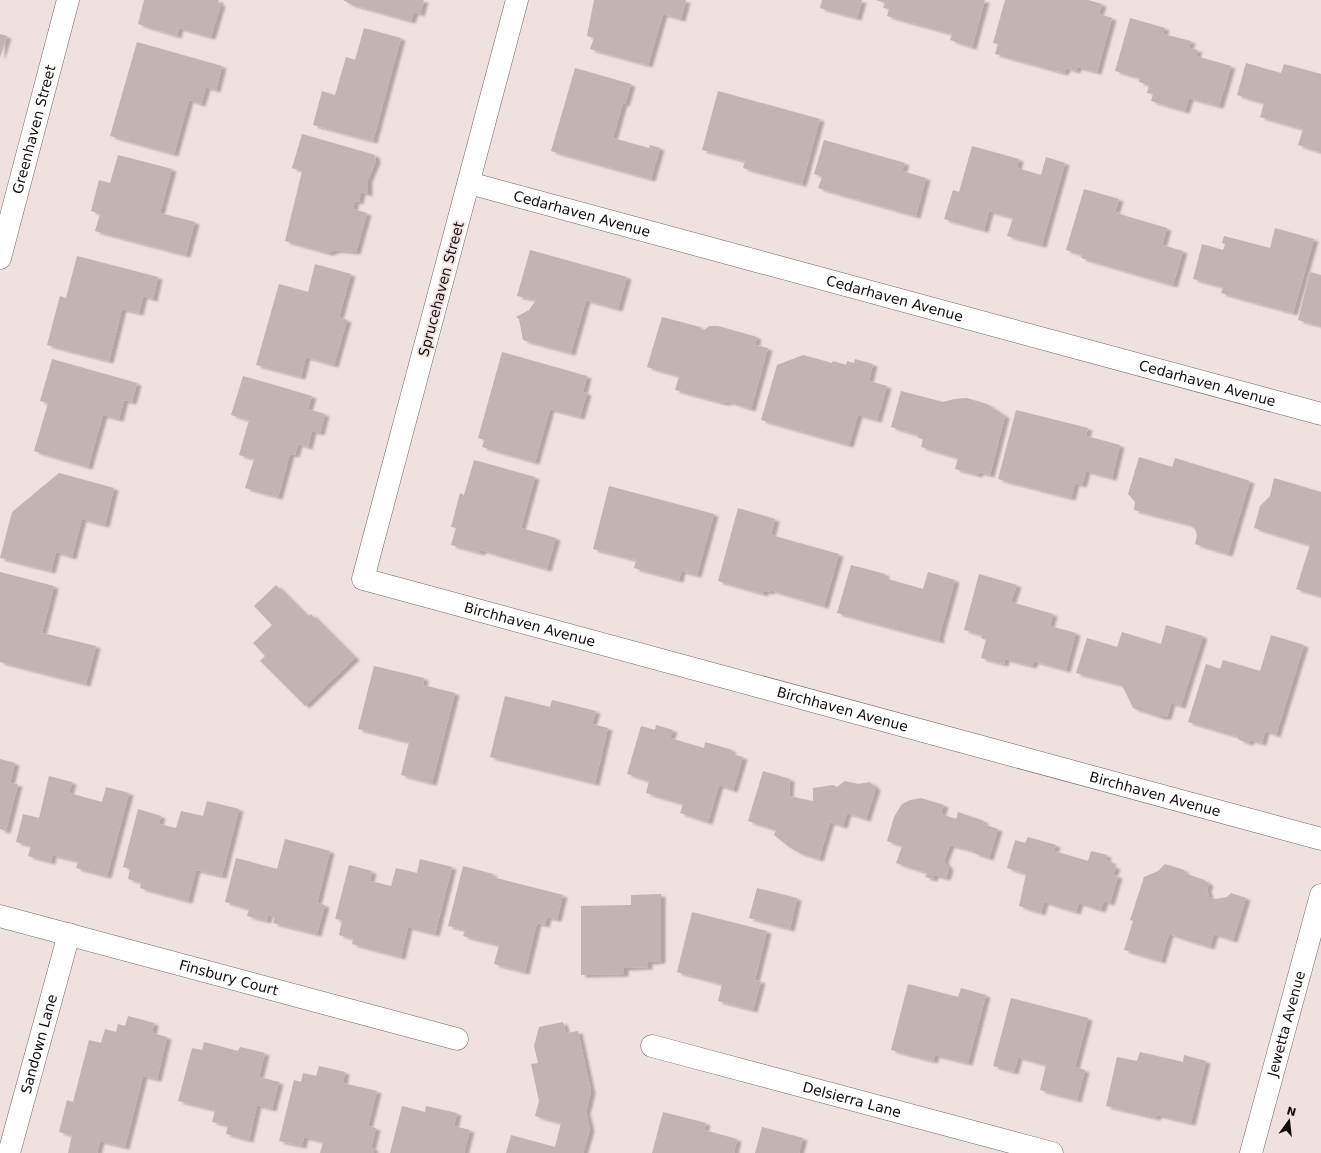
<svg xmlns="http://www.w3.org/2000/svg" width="1321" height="1153" font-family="'DejaVu Sans',sans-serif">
<defs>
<filter id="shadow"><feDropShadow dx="4.5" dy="2.5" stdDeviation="1" flood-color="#0004"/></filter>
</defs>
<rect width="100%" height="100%" fill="#efe1df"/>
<!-- building -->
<g fill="#c2b4b2" filter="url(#shadow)">
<path d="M144,0h75l-1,3 3,1 -10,33 -32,-9 -2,8 -39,-12z"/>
<path d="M343,0h81l-4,14 -6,-2 -3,9 -61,-17z"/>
<path d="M594,0h92l-5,19 -18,-5 -15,51 -58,-16 4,-11 -7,-2z"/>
<path d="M822,0h40l-5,18 -37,-10z"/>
<path d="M876,0h109l-13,47 -22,-7 2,-6 -65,-18 2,-7 -6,-1 2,-5z"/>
<path d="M1005,0h83l14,4 -3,10 13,4 -15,54 -20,-5 -1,4 -10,-3 -2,5 -69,-19 3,-10 -5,-1z"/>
<path d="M1130,18l35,10 -2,6 28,7 -2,7 9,2 -2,6 35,10 -12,40 -30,-8 -4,13 -34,-10 2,-7 -6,-1 2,-8 -10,-3 1,-4 -25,-7z"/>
<path d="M364,28l37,10 -28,103 -60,-16 9,-34 13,4 11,-38 9,3z"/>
<path d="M0,34l7,2 -7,22z"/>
<path d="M137,42l85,24 -6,24 -10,-3 -5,17 -12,-4 -15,54 -64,-18z"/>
<path d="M1246,63l35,10 3,-9 37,10v78l-23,-7 5,-16 -43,-12 4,-14 -27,-8z"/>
<path d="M575,68l56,16 -6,20 -2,-1 -10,35 36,10 1,-3 10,3 -9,31 -100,-28z"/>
<path d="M718,91l102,28 -18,65 -59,-16 2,-7 -43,-11z"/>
<path d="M302,134l73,21 1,6 -8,19v14l-7,-2 -2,10 -4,-1 -2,8 14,4 -11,39 -19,-2 -9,3 -43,-12 17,-70 -10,-3z"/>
<path d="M824,140l81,23 -3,8 24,7 -10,38 -98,-28 4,-11 -8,-3z"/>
<path d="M972,146l47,13 -2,9 24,7 5,-18 19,6 -23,82 -35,-9 6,-18 -24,-7 -5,19 -40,-11 9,-29 6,2z"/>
<path d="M118,155l54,14 -12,44 35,9 -9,33 -91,-24 5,-17 -9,-3 8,-31 11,3z"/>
<path d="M1084,189l35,10 -4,13 4,1v1l48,14 -5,17 21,6 -10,34 -92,-27 1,-3 -16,-5z"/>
<path d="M1275,228l39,11 -21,74 -72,-20 2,-6 -30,-8 9,-35 21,6 2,-6 -3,-1 2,-7 46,12z"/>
<path d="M530,250l97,27 -9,32 -32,-9 -15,53 -48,-13 -4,-21 -3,-2 13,-7 7,-10 -19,-4z"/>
<path d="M77,256l81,21 -5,22 -10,-3 -4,17 -17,-4 -13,52 -62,-16 13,-49 6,2z"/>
<path d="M315,264l36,10 -12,43 8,3 -13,45 -28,-8 -5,20 -45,-12 23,-81 29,8z"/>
<path d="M1310,272l11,3v51l-23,-6z"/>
<path d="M662,317l38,10 3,4 6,-5h9l39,11 -2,8 13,3 -17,61 -21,-7 -7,1 -48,-13 4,-14 -32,-9z"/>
<path d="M502,352l85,24 -4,16 4,1 -7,24 -30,-8 -15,53 -53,-15 2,-7 -6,-2z"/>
<path d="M803,355l29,8 1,-2 13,4 1,-4 7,2 1,-4 18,5 -4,17 18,5 -10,34 -19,-5 -9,30 -88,-25 16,-55z"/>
<path d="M52,359l85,24 -5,19 -8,-2 -5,19 -16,-4 -15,52 -54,-16 14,-48 -8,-2z"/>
<path d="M243,376l69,20 -4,13 17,5 -5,19 -8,-2 -4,16 -10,-3 -3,11 -5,-1 -12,43 -33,-9 9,-29 -15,-4 10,-35 -18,-5z"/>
<path d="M901,391l42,11 11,-3 13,-1 20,6 18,12 -15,59 -11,-3 -1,3 -23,-6 3,-11 -37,-11 2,-8 -5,-1v-3l-27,-8z"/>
<path d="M1016,410l72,18 -2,8 34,9 -8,33 -26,-7 -4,14 -7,-2 -4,15 -73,-19z"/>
<path d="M1139,457l33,10 3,-9 75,23 -22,73 -33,-10 2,-9 -2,-6 -7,-5 -54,-14 1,-8 -7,-8z"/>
<path d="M474,460l61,17 -14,51 35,10 -9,31 -66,-19v3l-30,-8 5,-17 -5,-1 9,-34 4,2z"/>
<path d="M59,473l55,15 -9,37 -23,-6 -10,38 -16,-5 -5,19 -51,-13 12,-46z"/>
<path d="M1274,478l47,14v104l-25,-7 14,-44 -56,-17 6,-22 10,-10z"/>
<path d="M609,486l105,28 -17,61 -16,-4 -2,9 -45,-12 2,-8 -43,-11z"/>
<path d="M738,508l37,11 -4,16 68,19 -15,52 -54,-16v2l-6,-1v3l-46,-13z"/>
<path d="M851,565l34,9 -1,4 39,11 5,-17 27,8 -16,58h1v3l-103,-28z"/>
<path d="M0,572l54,14 -12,47 54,13 -10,38 -86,-22z"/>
<path d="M979,574l38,11 -6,17 42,12 -3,12 26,7 -10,37 -32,-9 -2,5 -27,-7 -1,5 -23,-6 5,-18 -5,-2 1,-3 -18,-5z"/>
<path d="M276,585l32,32 3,-3 44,44 -50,48 -45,-45 5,-5 -12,-13 19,-18 -18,-19z"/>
<path d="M1166,625l37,11 -22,70 -10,-3 -4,14h-6l-28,-9 -10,-21 -5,-3 -42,-11 11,-35 30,9 5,-15 39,12z"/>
<path d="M1271,635l33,10 -28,90 -11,-4 -3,12 -12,-3 -1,3 -10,-3v-3l-51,-15 18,-58 14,5 3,-9 37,11z"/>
<path d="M374,666l50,12 -1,7 32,8 -23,90 -31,-8 8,-33 -51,-13z"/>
<path d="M505,696l45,11 2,-7 44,11 -4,13 16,4 -13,55 -105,-26z"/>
<path d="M656,725l17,5 -3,8 34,10 1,-6 27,8 -1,4 12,3 -10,33 -14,-5 -11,37 -28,-9 3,-9 -37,-11 3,-12 -22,-7 14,-48 14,4z"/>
<path d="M0,759l15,4 -5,20 8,1 -12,47 -6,-2z"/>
<path d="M763,771l27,8 -1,17 24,5v-13l20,-3 4,2 8,-6 13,3 12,-2 6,6 -10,31 -19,-6 -4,13 -13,-4 -11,37 -19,-6 -11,-6 -15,-12 2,-5 -28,-9z"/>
<path d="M49,776l23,6 -3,11 33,9 4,-15 23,6 -22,83 -31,-8 2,-7 -26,-6 -1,7 -23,-6 3,-10 -15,-4 7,-28 16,4z"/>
<path d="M921,798l23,7 -3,9 15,5 2,-7 26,9 -1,3 15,5 -9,29 -15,-5v-2l-24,-6 -6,16 5,7 -3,10 -12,-3 -1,4 -8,-2 2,-4 -31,-10 6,-17 -15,-5 7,-24 8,-13 8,-4z"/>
<path d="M207,801l32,8 -17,67 -26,-6 -8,31 -48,-13 1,-5 -13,-4 2,-10 -7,-2 15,-58 23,7 -2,8 17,4 5,-17 22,5z"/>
<path d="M1028,837l28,8 -2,6 34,10 3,-10 16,4 -1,5 6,2 -1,3 5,2 -3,8 5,1 -8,27 -6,-2 -3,9 -22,-7 -3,9 -32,-10 -3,11 -22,-7 7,-32 -19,-6 8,-28 10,3z"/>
<path d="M285,839l45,12 -13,52 8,2 -8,29 -44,-11 2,-6 -7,-2 -1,6 -20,-5 2,-7 -24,-7 11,-44 41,11z"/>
<path d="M420,859l32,8 -17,67 -27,-7 -7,30 -49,-13 1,-5 -14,-4 3,-15 -7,-1 14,-54 23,6 -2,10 21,5 5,-18 21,5z"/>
<path d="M1165,864l19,6v3l20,7 5,4 -2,5 2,8 6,2 12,-2 4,-4 15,5 -13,42 -19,-6 -4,13 -41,-13 -8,27 -37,-11 9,-29 -3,-1 14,-43 14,-6z"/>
<path d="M463,866l30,8 -1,3 71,18 -6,24 -10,-2 -2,8 -8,-2 -12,49 -31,-8 5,-19 -36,-9 2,-6 -17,-4z"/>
<path d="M757,888l40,10 -7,31 -41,-11z"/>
<path d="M661,894v67l-13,1v5l-24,1v6l-43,1v-69l50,-1v-10z"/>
<path d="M692,912l75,19 -12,49 6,1 -8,29 -35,-9 4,-17 -45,-12z"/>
<path d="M908,984l50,13 3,-9 25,7 -18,68 -33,-8 -2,6 -42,-11z"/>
<path d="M1011,998l77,20 -13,49 10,3 -8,30 -37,-10 6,-25 -28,-8 -4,15 -21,-6z"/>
<path d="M128,1016l26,7 -2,10 15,4 -10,42 -14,-3 -18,71 -25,-6 -3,12h-29l4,-18 -13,-3 8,-32 6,2 16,-62 12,3 4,-14 11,3 2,-8 7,2z"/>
<path d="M563,1022l3,11 12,-2 13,60 -5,21 4,17 -7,24h-77l5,-18 44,12 6,-24 -26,-7 4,-15 -8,-37 7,-1 -4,-17 5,-19z"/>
<path d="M204,1042l34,9 2,-4 25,6 -6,24 20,5 -7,27 -15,-4 -8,35 -23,-6 2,-9 -16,-3 3,-12 -37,-9 14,-53 10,2z"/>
<path d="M1140,1052l43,10 1,-7 22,6 -15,62 -34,-8 -1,3 -50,-12 11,-49 20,4z"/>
<path d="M319,1066l26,6 -2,11 34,8 -9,35 8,2 -5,20h3l-1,5h-53l3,-11 -19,-5 -2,9 -23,-5 15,-61 7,2 2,-9 13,3z"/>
<path d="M402,1106l23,6 1,-6 31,7 -3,13 16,4 -6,23h-74z"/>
<path d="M663,1112l43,11 -2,7 33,9 -3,14h-82z"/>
<path d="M762,1127l41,11 -4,15h-44z"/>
</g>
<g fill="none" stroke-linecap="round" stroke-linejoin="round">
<defs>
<g id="street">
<path id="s1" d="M517,0l-154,579 958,260"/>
<path id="s2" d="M469,183l852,231"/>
<path id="s3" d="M0,258l68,-258"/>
<path id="s4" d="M0,916l457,123"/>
<path id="s5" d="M652,1046l400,107"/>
<path id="s6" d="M9,1153l60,-219"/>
</g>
<g id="secondary">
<path id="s7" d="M1251,1153l70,-258"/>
</g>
</defs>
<!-- street casing -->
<use href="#street" stroke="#716563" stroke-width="23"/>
<!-- secondary casing -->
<use href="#secondary" stroke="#716563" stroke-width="23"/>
<!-- street -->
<use href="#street" stroke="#fff" stroke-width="22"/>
<!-- secondary -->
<use href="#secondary" stroke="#fff" stroke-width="22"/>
</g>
<g text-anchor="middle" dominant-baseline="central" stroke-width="3.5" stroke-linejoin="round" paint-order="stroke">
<!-- street labels -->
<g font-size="14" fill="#100c0b" stroke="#efe1df">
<text stroke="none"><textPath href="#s3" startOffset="133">Greenhaven Street</textPath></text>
<text stroke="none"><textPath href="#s2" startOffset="117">Cedarhaven Avenue</textPath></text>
<text transform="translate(441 289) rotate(-75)">Sprucehaven Street</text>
<text stroke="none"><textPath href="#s2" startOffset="441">Cedarhaven Avenue</textPath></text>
<text stroke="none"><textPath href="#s2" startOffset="765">Cedarhaven Avenue</textPath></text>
<text stroke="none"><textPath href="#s1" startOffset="772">Birchhaven Avenue</textPath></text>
<text stroke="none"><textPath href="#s1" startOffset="1096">Birchhaven Avenue</textPath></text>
<text stroke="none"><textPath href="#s1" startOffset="1420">Birchhaven Avenue</textPath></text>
<text stroke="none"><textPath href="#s4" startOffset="237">Finsbury Court</textPath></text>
<text stroke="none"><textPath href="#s7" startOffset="134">Jewetta Avenue</textPath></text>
<text stroke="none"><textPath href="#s6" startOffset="113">Sandown Lane</textPath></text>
<text stroke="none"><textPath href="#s5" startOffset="207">Delsierra Lane</textPath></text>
</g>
</g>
<!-- north arrow -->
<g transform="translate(1289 1121) rotate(15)" stroke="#efe1df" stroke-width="3" paint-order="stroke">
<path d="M0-3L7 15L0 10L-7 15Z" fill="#100c0b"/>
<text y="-6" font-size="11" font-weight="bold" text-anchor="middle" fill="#100c0b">N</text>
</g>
</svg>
